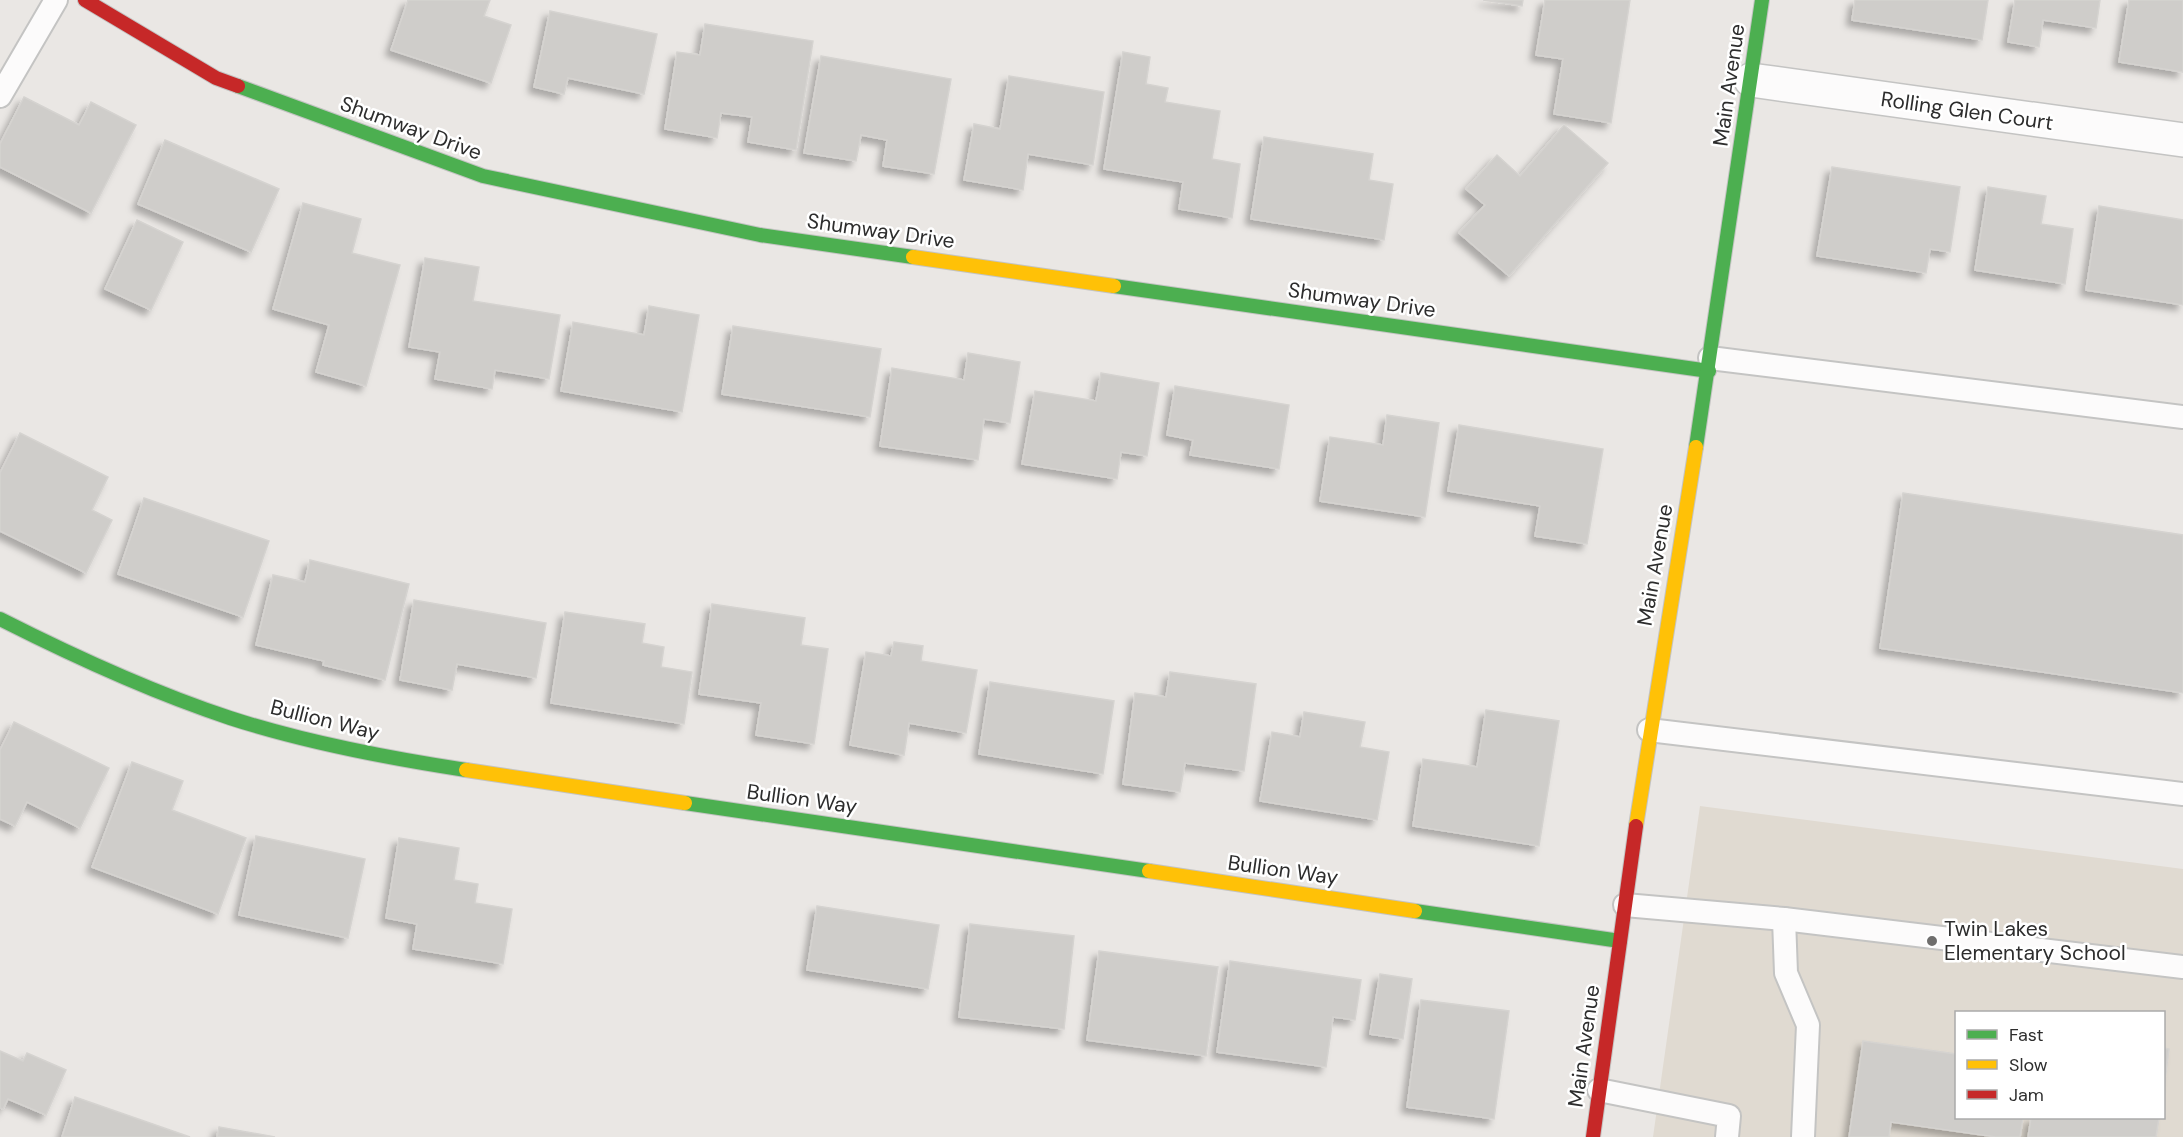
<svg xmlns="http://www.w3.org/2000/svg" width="2183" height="1137" font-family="'DM Sans',sans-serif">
<defs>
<filter id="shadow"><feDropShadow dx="-5.5" dy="5.5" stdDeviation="3" flood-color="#0004"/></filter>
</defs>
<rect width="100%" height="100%" fill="#eae7e4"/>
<!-- education -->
<path fill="#e0dad1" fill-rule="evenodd" d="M1700,806l483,63v268h-530zM1956,1012h208v106h-208z"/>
<!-- building -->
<g fill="#cfcdca" stroke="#d5d3d0" stroke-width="1.5" filter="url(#shadow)">
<path d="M408,0h82l-6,16 27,9 -20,58 -100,-33z"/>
<path d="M1483,0h40l-1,6z"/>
<path d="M1545,0h85l-19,123 -57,-9 9,-55 -27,-4z"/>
<path d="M1855,0h133l-6,40 -130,-20z"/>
<path d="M2015,0h85l-4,28 -53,-8 -4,27 -31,-5z"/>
<path d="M2129,0h54v72l-64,-10z"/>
<path d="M550,11l107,23 -13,60 -76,-16 -4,16 -30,-7z"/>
<path d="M705,24l108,17 -17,109 -48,-8 4,-25 -31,-4 -4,25 -52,-9 12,-77 23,3z"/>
<path d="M1123,52l27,5 -4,27 22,4 -3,14 55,9 -8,48 28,5 -8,54 -53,-9 4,-27 -79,-13z"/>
<path d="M821,56l130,23 -17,95 -51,-8 4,-26 -26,-5 -5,26 -52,-8z"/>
<path d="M1009,76l95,16 -11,73 -65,-11 -5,36 -59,-10 10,-56 26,5z"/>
<path d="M24,97l55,28 12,-23 45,23 -45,88 -91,-46v-23z"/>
<path d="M1564,125l44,38 -99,113 -50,-43 26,-28 -19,-16 31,-34 23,21z"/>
<path d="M1264,137l109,17 -4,26 24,4 -9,56 -133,-21z"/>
<path d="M165,140l114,49 -28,63 -113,-48z"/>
<path d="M1832,167l128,20 -10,65 -20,-3 -4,24 -109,-17z"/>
<path d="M1988,187l58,9 -5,28 32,5 -8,55 -90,-14z"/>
<path d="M303,203l58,16 -9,34 48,12 -34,121 -50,-14 13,-47 -56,-16z"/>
<path d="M2099,206l84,14v85l-97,-15z"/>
<path d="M137,220l46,22 -32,68 -46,-21z"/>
<path d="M425,258l54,9 -6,34 87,14 -11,64 -54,-9 -3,19 -57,-10 5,-27 -31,-5z"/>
<path d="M649,306l50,9 -17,97 -121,-21 12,-69 71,13z"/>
<path d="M733,326l148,23 -11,68 -148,-23z"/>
<path d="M968,353l52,9 -10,61 -26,-4 -6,41 -98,-14 12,-78 72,12z"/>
<path d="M1101,373l58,10 -12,73 -26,-4 -4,27 -95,-15 13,-73 61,10z"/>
<path d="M1175,386l114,19 -10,64 -89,-14 3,-15 -26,-5z"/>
<path d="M1387,415l52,8 -14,94 -105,-16 10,-64 53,8z"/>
<path d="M1459,425l144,24 -16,95 -52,-8 5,-30 -92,-15z"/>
<path d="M20,433l88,44 -16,33 20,10 -26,53 -86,-42v-58z"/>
<path d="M1903,493l280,42v158l-303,-45z"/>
<path d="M144,498l125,43 -26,76 -125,-43z"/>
<path d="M310,560l99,24 -24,96 -62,-15 1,-4 -68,-16 17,-70 32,7z"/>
<path d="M414,600l132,23 -10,55 -79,-14 -5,26 -52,-10z"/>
<path d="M712,604l93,14 -4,27 27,4 -14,95 -58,-9 5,-32 -62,-9z"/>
<path d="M565,612l80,12 -3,19 22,4 -3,20 31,5 -8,52 -133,-21z"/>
<path d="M894,642l29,4 -2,15 56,9 -11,63 -57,-10 -5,32 -54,-10 16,-93 25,4z"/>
<path d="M1170,672l86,12 -12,87 -59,-8 -5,29 -57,-8 12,-91 31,4z"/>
<path d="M990,682l124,19 -11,73 -124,-20z"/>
<path d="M1486,710l73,11 -20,125 -126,-20 10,-67 54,8z"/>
<path d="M1304,712l61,10 -5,25 29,5 -12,68 -117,-19 12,-69 28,5z"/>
<path d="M14,722l95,46 -29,60 -53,-26 -12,24 -15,-7v-69z"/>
<path d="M132,762l51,19 -11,29 74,28 -28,76 -126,-47z"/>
<path d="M256,836l109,23 -17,79 -109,-23z"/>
<path d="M399,838l60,10 -5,32 24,4 -3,19 37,6 -9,55 -90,-15 4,-25 -31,-6z"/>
<path d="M817,906l122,19 -11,64 -121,-19z"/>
<path d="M970,924l104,12 -10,93 -105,-12z"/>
<path d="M1099,951l119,16 -12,89 -119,-16z"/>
<path d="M1230,961l131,19 -6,40 -22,-3 -7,50 -109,-15z"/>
<path d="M1380,974l32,5 -9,60 -33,-5z"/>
<path d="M1421,1000l88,11 -15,108 -87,-12z"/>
<path d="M1863,1041l93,13v64h67l-3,19h-24l-105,-15 -2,15h-40z"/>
<path d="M2164,1048l5,1 -5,38z"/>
<path d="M0,1051l23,10 4,-8 39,17 -20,45 -38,-16 -5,10 -3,-1z"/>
<path d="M75,1097l115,40h-128z"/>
<path d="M2031,1118h128l-3,19h-128z"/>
<path d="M219,1127l56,10h-58z"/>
</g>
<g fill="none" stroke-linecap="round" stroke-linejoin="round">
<defs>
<g id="lane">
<path d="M0,96l56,-96"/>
<path d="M1710,358l473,59"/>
<path d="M1649,730l534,64"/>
<path d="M1625,905l159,14 399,48"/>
<path d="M1784,919l2,54 22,52 -5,112"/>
<path d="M1599,1090l130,26 -2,21"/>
</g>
<path id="street" d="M1751,80l432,60"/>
<g id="fast">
<path d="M238,86l245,90 277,59 153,22"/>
<path d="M1114,286l595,85"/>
<path d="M1696,447l66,-447"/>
<path d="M0,619c75,38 151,73 230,99 77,25 157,40 236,52"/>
<path d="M685,803l464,68"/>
<path d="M1415,911l205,30"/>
</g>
<g id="slow">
<path d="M913,257l201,29"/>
<path d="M466,770l219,33"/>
<path d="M1636,826l60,-379"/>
<path d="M1149,871l266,40"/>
</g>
<g id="jam">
<path d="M85,0l131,78 22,8"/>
<path d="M1593,1137l43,-311"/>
</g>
</defs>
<!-- lane casing -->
<use href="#lane" stroke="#c4c4c3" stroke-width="26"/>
<!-- street casing -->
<use href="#street" stroke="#c4c4c3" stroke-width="36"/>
<!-- fast casing -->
<use href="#fast" stroke="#c4c4c3" stroke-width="16"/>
<!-- slow casing -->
<use href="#slow" stroke="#c4c4c3" stroke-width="16"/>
<!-- jam casing -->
<use href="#jam" stroke="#c4c4c3" stroke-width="16"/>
<!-- lane -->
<use href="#lane" stroke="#fcfbfb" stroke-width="22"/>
<!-- street -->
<use href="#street" stroke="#fcfbfb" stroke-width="33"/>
<!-- fast -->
<use href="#fast" stroke="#4caf50" stroke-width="14"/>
<!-- slow -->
<use href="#slow" stroke="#ffc107" stroke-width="14"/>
<!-- jam -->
<use href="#jam" stroke="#c62828" stroke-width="14"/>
</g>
<!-- markers -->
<circle fill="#6f6e6d" stroke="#fff" stroke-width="2" cx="1932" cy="941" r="6"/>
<g text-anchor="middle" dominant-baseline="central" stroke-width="5" stroke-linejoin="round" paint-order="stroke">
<!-- street labels -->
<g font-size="21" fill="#2d2d2d" stroke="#fff">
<text transform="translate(1729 85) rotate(-82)">Main Avenue</text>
<text transform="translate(1967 111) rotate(8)">Rolling Glen Court</text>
<text transform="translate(411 128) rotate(20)">Shumway Drive</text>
<text transform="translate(881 231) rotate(8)">Shumway Drive</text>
<text transform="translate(1362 300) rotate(8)">Shumway Drive</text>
<text transform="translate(1655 565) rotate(-80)">Main Avenue</text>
<text transform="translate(325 720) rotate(14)">Bullion Way</text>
<text transform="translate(802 799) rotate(8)">Bullion Way</text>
<text transform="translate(1283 870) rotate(8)">Bullion Way</text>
<text transform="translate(1584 1046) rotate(-82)">Main Avenue</text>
</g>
<!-- poi labels -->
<g font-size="21" fill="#2d2d2d" stroke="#fff" text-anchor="start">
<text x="1944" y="929">Twin Lakes<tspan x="1944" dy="24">Elementary School</tspan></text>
</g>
</g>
<!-- legend -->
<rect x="1955" y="1011" width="210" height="108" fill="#ffffff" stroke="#ababab" stroke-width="1.5"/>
<rect x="1967" y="1030" width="30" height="9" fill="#4caf50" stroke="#ababab" stroke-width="1.5"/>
<text x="2009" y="1041" font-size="18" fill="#2d2d2d">Fast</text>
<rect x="1967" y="1060" width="30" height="9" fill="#ffc107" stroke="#ababab" stroke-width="1.5"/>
<text x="2009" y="1071" font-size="18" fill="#2d2d2d">Slow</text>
<rect x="1967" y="1090" width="30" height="9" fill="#c62828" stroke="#ababab" stroke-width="1.5"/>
<text x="2009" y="1101" font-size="18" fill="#2d2d2d">Jam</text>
</svg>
